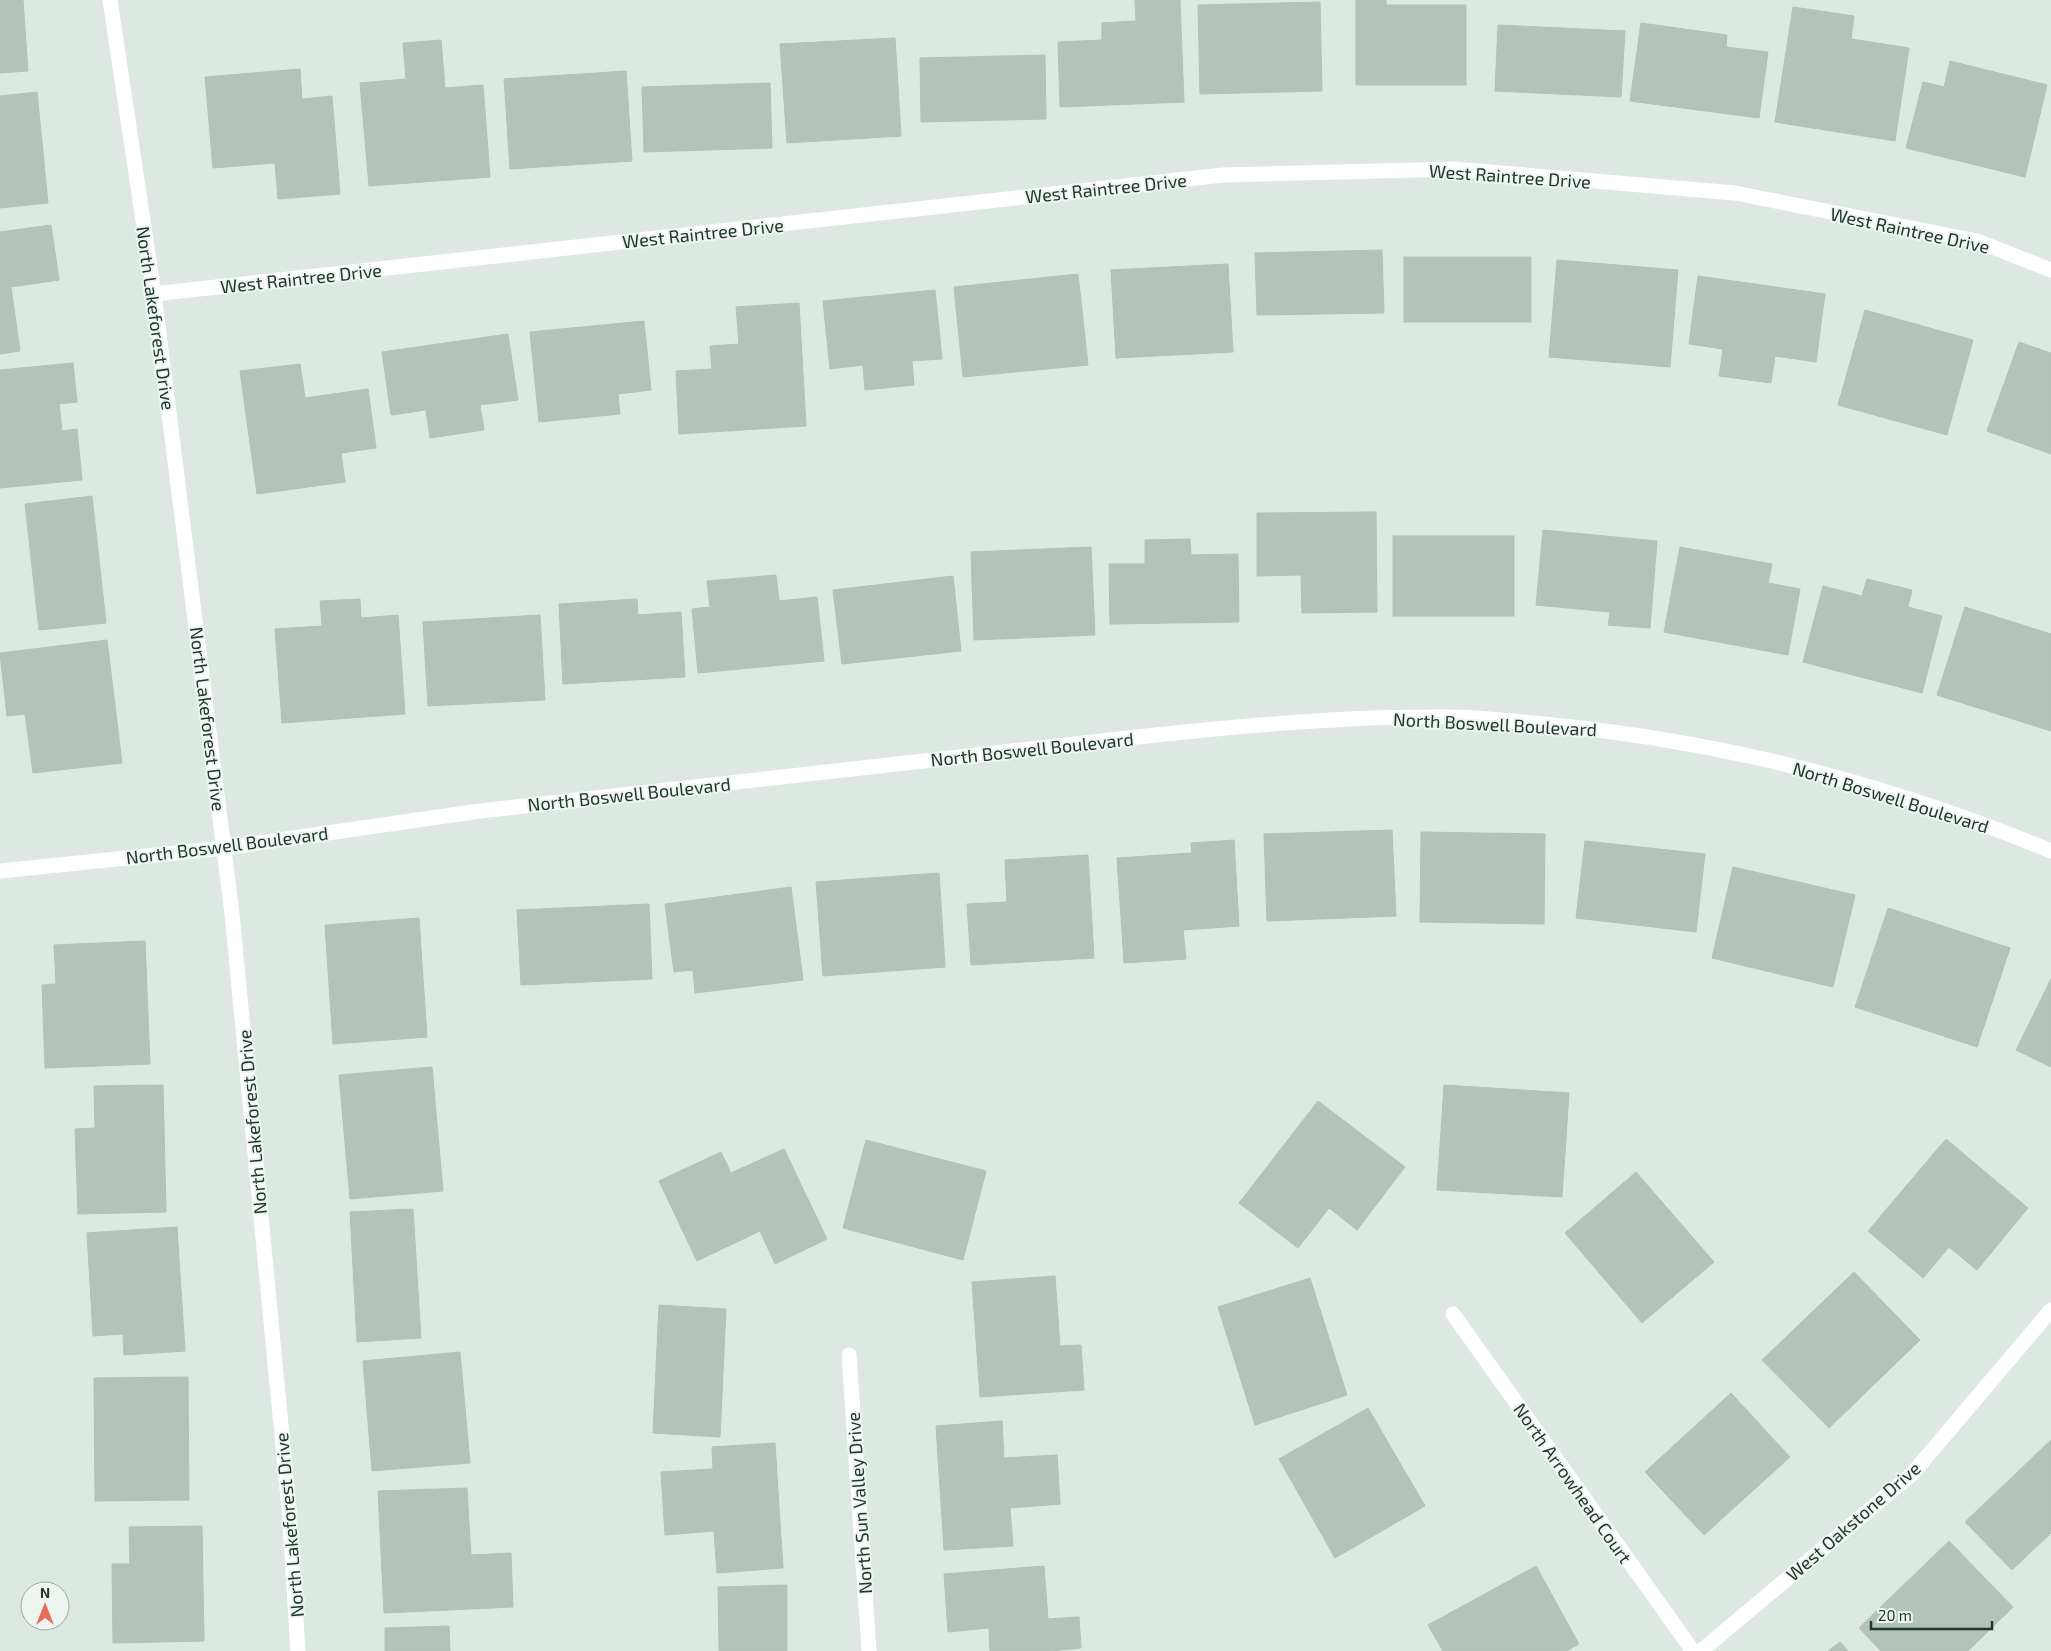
<svg xmlns="http://www.w3.org/2000/svg" width="2051" height="1651" font-family="'Exo 2',sans-serif">
<rect width="100%" height="100%" fill="#dee8e2"/>
<!-- building -->
<g fill="#b3c3bb" stroke="#b1c1b8">
<path d="M0,0h23l5,71 -28,2z"/>
<path d="M1135,0h45l4,102 -124,5 -2,-65 44,-2v-17l34,-2z"/>
<path d="M1356,0h30v5h80v80h-110z"/>
<path d="M1320,2l2,89 -122,3 -2,-89z"/>
<path d="M1793,7l61,9 -3,23 58,9 -14,93 -120,-19z"/>
<path d="M1641,23l86,12 -1,12 42,5 -9,66 -129,-17z"/>
<path d="M1498,25l127,6 -4,66 -126,-6z"/>
<path d="M895,38l6,98 -114,7 -7,-99z"/>
<path d="M441,40l4,48 38,-3 7,92 -121,9 -9,-103 46,-4 -3,-36z"/>
<path d="M1045,55l1,64 -125,3 -1,-64z"/>
<path d="M1950,61l97,24 -22,92 -119,-29 17,-66 21,5z"/>
<path d="M300,69l2,30 30,-3 8,98 -62,5 -3,-36 -62,5 -8,-91z"/>
<path d="M626,71l6,90 -122,8 -6,-90z"/>
<path d="M770,83l2,65 -128,4 -2,-65z"/>
<path d="M37,92l11,111 -48,5v-112z"/>
<path d="M51,225l8,55 -48,7 9,64 -20,3v-122z"/>
<path d="M1382,250l2,63 -127,2 -2,-62z"/>
<rect x="1404" y="257" width="127" height="65"/>
<path d="M1557,260l121,10 -8,97 -121,-10z"/>
<path d="M1228,264l5,88 -117,6 -5,-88z"/>
<path d="M1078,274l10,91 -125,12 -9,-90z"/>
<path d="M1698,276l127,18 -9,68 -41,-6 -4,27 -52,-7 4,-27 -34,-5z"/>
<path d="M935,290l7,69 -30,2 2,24 -49,5 -2,-25 -33,4 -7,-68z"/>
<path d="M799,303l7,123 -127,8 -3,-63 36,-2 -2,-23 29,-2 -3,-37z"/>
<path d="M1865,310l108,30 -26,95 -109,-30z"/>
<path d="M644,321l7,69 -33,4 2,20 -81,8 -9,-90z"/>
<path d="M508,334l10,66 -38,5 4,25 -54,8 -4,-28 -35,5 -9,-63z"/>
<path d="M2019,342l32,11v101l-64,-23z"/>
<path d="M73,363l4,39 -18,2 3,27 15,-2 5,51 -82,8v-118z"/>
<path d="M300,364l5,34 63,-9 8,59 -35,5 4,29 -88,12 -17,-123z"/>
<path d="M92,496l14,127 -67,7 -14,-126z"/>
<path d="M1376,512l1,100 -75,1 -1,-38 -44,1v-63z"/>
<path d="M1543,530l114,11 -7,87 -42,-3 2,-13 -74,-7z"/>
<rect x="1393" y="536" width="121" height="80"/>
<path d="M1190,539l1,16 47,-1 1,68 -129,2 -1,-60h36v-24z"/>
<path d="M1091,547l4,88 -121,5 -3,-88z"/>
<path d="M1680,547l92,17 -4,19 32,6 -12,66 -124,-23z"/>
<path d="M776,575l3,26 38,-4 7,64 -126,12 -6,-64 18,-2 -3,-26z"/>
<path d="M953,576l8,75 -119,13 -9,-74z"/>
<path d="M1867,579l45,11 -4,17 34,9 -20,77 -119,-31 20,-76 39,10z"/>
<path d="M360,599l1,19 37,-3 7,99 -123,9 -7,-94 47,-3 -2,-25z"/>
<path d="M637,599l1,16 43,-3 4,65 -122,7 -4,-80z"/>
<path d="M1965,607l86,27v97l-114,-36z"/>
<path d="M540,615l5,85 -117,6 -5,-84z"/>
<path d="M107,640l15,123 -89,10 -8,-59 -18,2 -7,-63z"/>
<path d="M1392,830l4,86 -129,5 -3,-87z"/>
<path d="M1421,832l124,2 -1,90 -124,-2z"/>
<path d="M1234,840l5,86 -56,4 3,29 -62,4 -7,-105 75,-5 -1,-10z"/>
<path d="M1585,841l120,13 -9,78 -120,-14z"/>
<path d="M1088,855l6,103 -123,7 -4,-61 40,-2 -2,-42z"/>
<path d="M1733,867l122,28 -22,92 -121,-29z"/>
<path d="M939,873l6,94 -122,9 -7,-94z"/>
<path d="M791,887l12,93 -108,13 -2,-23 -19,2 -9,-68z"/>
<path d="M649,904l3,75 -131,6 -4,-75z"/>
<path d="M1888,908l122,40 -33,99 -122,-40z"/>
<path d="M419,918l8,119 -94,7 -8,-119z"/>
<path d="M145,941l5,123 -105,4 -3,-83 14,-1 -2,-39z"/>
<path d="M2051,979v88l-35,-17z"/>
<path d="M432,1067l11,124 -93,8 -11,-124z"/>
<path d="M163,1085l3,127 -88,2 -3,-85 20,-1 -1,-42z"/>
<path d="M1444,1085l125,8 -7,104 -125,-7z"/>
<path d="M1318,1101l87,66 -48,63 -28,-22 -31,40 -59,-45z"/>
<path d="M1946,1139l82,69 -51,62 -28,-23 -26,31 -55,-47z"/>
<path d="M866,1140l120,31 -23,89 -120,-32z"/>
<path d="M784,1149l43,90 -52,25 -15,-33 -63,30 -38,-80 62,-29 10,21z"/>
<path d="M1636,1172l78,90 -72,61 -77,-90z"/>
<path d="M413,1209l8,129 -64,4 -7,-130z"/>
<path d="M177,1227l8,124 -61,4 -1,-21 -30,2 -6,-103z"/>
<path d="M1854,1272l66,68 -91,88 -67,-68z"/>
<path d="M1055,1276l5,70 21,-1 3,45 -104,7 -8,-115z"/>
<path d="M1310,1278l37,117 -92,30 -37,-118z"/>
<path d="M659,1305l67,4 -6,128 -67,-4z"/>
<path d="M460,1352l10,111 -98,8 -9,-110z"/>
<path d="M188,1377l1,123 -94,1 -1,-123z"/>
<path d="M1731,1393l59,64 -86,78 -59,-63z"/>
<path d="M1368,1408l57,98 -90,52 -56,-99z"/>
<path d="M1002,1421l2,37 53,-3 3,49 -50,4 3,38 -69,4 -8,-124z"/>
<path d="M2051,1440v93l-39,37 -47,-48z"/>
<path d="M775,1443l8,125 -66,5 -3,-42 -49,4 -4,-63 52,-3 -1,-22z"/>
<path d="M467,1488l4,67 40,-2 2,54 -129,6 -6,-122z"/>
<path d="M202,1526l2,115 -91,2 -1,-79h18l-1,-37z"/>
<path d="M1949,1541l64,66 -45,44h-87l-22,-23z"/>
<path d="M1044,1566l4,53 31,-2 2,31 -31,3h-60l-1,-23 -41,4 -4,-58z"/>
<path d="M1536,1566l43,78 -12,7h-124l-15,-26z"/>
<path d="M787,1585v66h-68l-1,-64z"/>
<path d="M449,1626l1,25h-65v-23z"/>
<path d="M1840,1642l8,9h-20z"/>
</g>
<g fill="none" stroke-linecap="round" stroke-linejoin="round">
<!-- minor -->
<g stroke="#fff" stroke-width="15">
<path d="M110,0l44,294 78,620 57,595 9,142"/>
<path d="M154,294l1069,-119 231,-6 281,24 242,48 74,29"/>
<path d="M0,871l224,-23 256,-37 657,-74c97,-10 193,-20 290,-20 42,-1 85,4 126,8 171,17 339,60 498,126"/>
<path d="M1453,1314l240,337"/>
<path d="M849,1355l20,296"/>
<path d="M1701,1651l211,-177 139,-164"/>
</g>
</g>
<g text-anchor="middle" dominant-baseline="central" stroke-width="4" stroke-linejoin="round" paint-order="stroke">
<!-- street labels -->
<g font-size="18" fill="#20372e" stroke="#eef5f0">
<text transform="translate(1510 176) rotate(4)">West Raintree Drive</text>
<text transform="translate(1106 188) rotate(-6)">West Raintree Drive</text>
<text transform="translate(1910 230) rotate(12)">West Raintree Drive</text>
<text transform="translate(703 233) rotate(-6)">West Raintree Drive</text>
<text transform="translate(301 278) rotate(-6)">West Raintree Drive</text>
<text transform="translate(156 318) rotate(82)">North Lakeforest Drive</text>
<text transform="translate(208 719) rotate(83)">North Lakeforest Drive</text>
<text transform="translate(1495 724) rotate(3)">North Boswell Boulevard</text>
<text transform="translate(1032 749) rotate(-6)">North Boswell Boulevard</text>
<text transform="translate(629 794) rotate(-6)">North Boswell Boulevard</text>
<text transform="translate(1891 797) rotate(17)">North Boswell Boulevard</text>
<text transform="translate(227 845) rotate(-7)">North Boswell Boulevard</text>
<text transform="translate(252 1122) rotate(-95)">North Lakeforest Drive</text>
<text transform="translate(1573 1483) rotate(55)">North Arrowhead Court</text>
<text transform="translate(859 1503) rotate(-94)">North Sun Valley Drive</text>
<text transform="translate(1853 1521) rotate(-41)">West Oakstone Drive</text>
<text transform="translate(289 1525) rotate(-95)">North Lakeforest Drive</text>
</g>
</g>
<!-- north arrow -->
<g transform="translate(45 1606)"><circle r="24" fill="#eef5f0" stroke="#9ca9a2"/>
<path d="M0-4L9 19L0 12L-9 19Z" fill="#e96c5b"/>
<text y="-8" font-size="14" font-weight="bold" text-anchor="middle" fill="#20372e">N</text>
</g>
<!-- scale -->
<path d="M1871 1621v8h121v-8" fill="none" stroke="#20372e" stroke-width="2.5"/>
<text x="1878" y="1621" font-size="15" fill="#20372e" stroke="#eef5f0" stroke-width="4" paint-order="stroke">20 m</text>
</svg>
